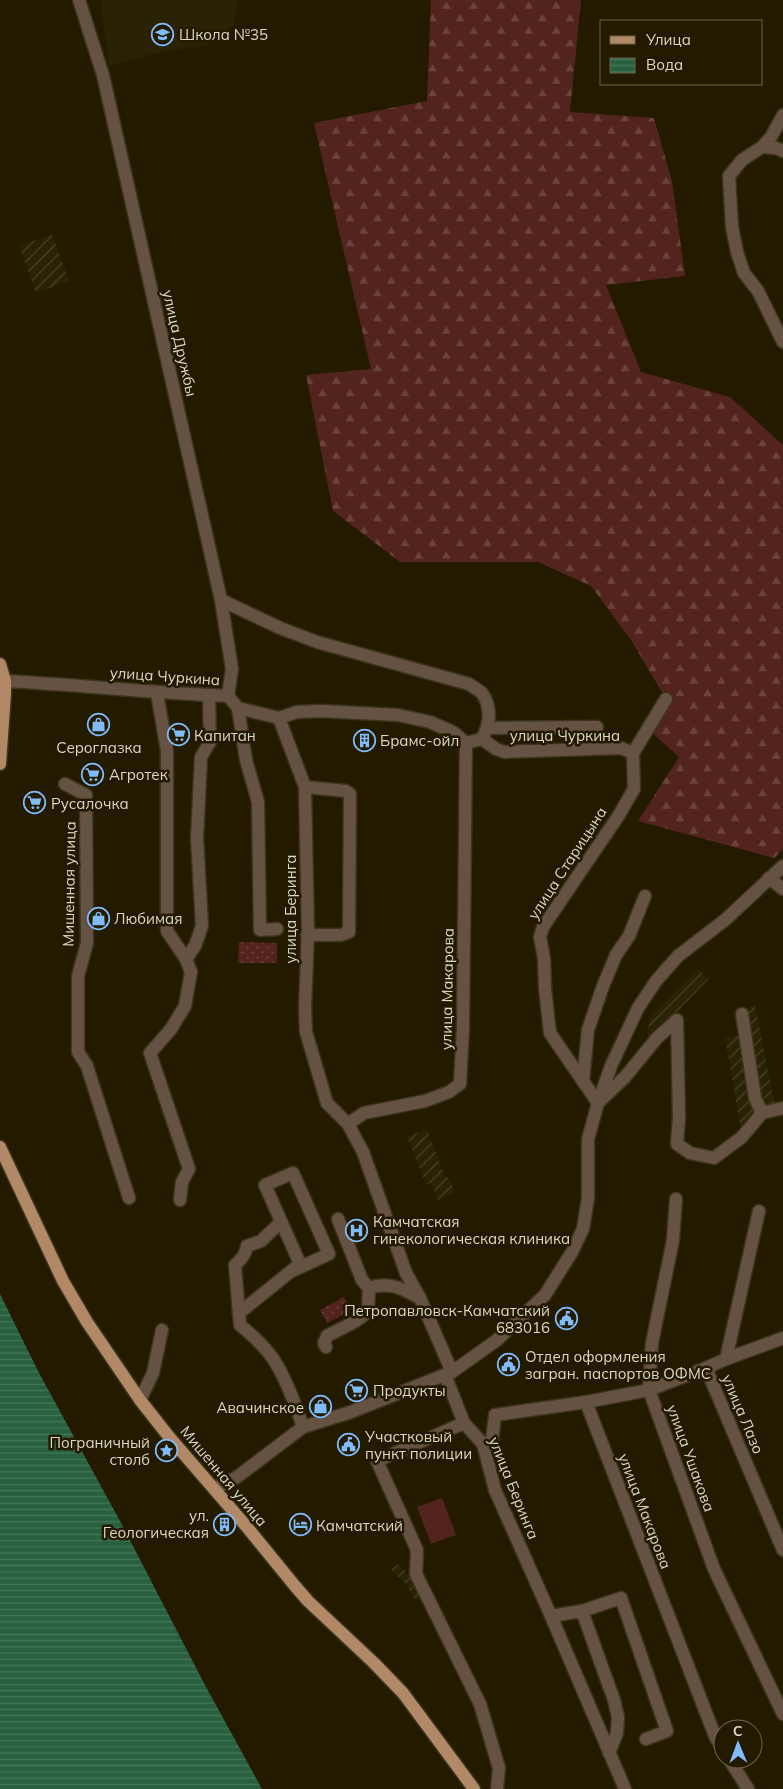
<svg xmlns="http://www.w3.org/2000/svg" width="783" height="1789" font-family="Mulish,sans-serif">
<defs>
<pattern id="industrial-furrows" width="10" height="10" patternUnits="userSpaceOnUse" patternTransform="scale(1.25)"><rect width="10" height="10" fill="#2a2204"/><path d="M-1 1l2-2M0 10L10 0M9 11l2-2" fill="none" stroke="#484127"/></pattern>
<pattern id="forest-firs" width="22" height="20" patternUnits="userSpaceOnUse" patternTransform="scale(1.25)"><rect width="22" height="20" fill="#52241d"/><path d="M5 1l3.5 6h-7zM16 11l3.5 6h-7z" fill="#6a433c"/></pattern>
<pattern id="park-dots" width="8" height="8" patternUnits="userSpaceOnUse" patternTransform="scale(1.25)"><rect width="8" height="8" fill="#52241d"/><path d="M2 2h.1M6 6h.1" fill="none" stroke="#6a433c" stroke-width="1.8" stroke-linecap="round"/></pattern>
<pattern id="water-rules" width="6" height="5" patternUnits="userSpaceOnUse" patternTransform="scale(1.25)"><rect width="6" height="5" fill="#286040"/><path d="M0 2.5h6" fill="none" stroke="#47765a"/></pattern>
</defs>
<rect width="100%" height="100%" fill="#231a00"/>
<!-- built -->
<path fill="#2a2204" d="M100,0h138l-3,24 -27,21 -48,7 -51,14z"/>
<!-- industrial -->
<g fill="url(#industrial-furrows)">
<path d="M52,234l17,47 -33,12 -17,-47z"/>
<path d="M698,969l11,10 -62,63 3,-25z"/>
<path d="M755,1005l20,101 -12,3 -19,-99z"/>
<path d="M739,1035l18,76 -16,19 -16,-92z"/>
<path d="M427,1129l18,47 4,2 6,15 -17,7 -7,-17 -5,1 -19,-47z"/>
<path d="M398,1564l19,19 7,12 -8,5 -12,-18 -13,-12z"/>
</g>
<!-- grass -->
<path fill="#52241d" d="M442,1498l14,37 -25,9 -14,-37z"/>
<!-- forest -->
<path fill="url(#forest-firs)" d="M431,0h150l-11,112 84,6 18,63 13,95 -79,9 35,87 89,25 53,48v404l-9,9 -136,-37 41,-64 -31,-28 18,-30 -35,-59 -40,-54 -53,-24h-138l-67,-51 -27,-136 65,-6 -57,-246 113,-22z"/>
<!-- park -->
<g fill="url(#park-dots)">
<path d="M239,942l38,1v20h-39z"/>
<path d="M344,1297l7,13 -24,13 -7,-13z"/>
</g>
<!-- water -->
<path fill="url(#water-rules)" d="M0,1294l39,79 81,148 86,166 56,102h-262z"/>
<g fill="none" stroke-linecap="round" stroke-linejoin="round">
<defs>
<g id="minor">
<path d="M79,0l24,75 118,525 11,69 -4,27"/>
<path d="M783,115l-12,22 -9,10 -20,13 -13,16 3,51 5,25 7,21 14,18 25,51"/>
<path d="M762,147l14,1 7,3"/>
<path d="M221,600l59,28 37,14 152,42c4,3 10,6 13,9 10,15 8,31 0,46"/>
<path d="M5,681c75,4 149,12 223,15l10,12 41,10 18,-6 24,-1 77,4 32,7 23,10 13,11 16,-4 14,10 8,3 117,-4 12,5"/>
<path d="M157,693l10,58v180l19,28 5,13 -6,34 -14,23 -21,24 39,116 -7,13 -2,18"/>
<path d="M238,708l8,52 12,42 2,128 17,-1"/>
<path d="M279,718l26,69 3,144 -3,77 1,24 21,71 21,21 16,-11 61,-12 24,-9 11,-8 3,-56 3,-285"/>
<path d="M488,728l109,-1"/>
<path d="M65,784l21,11 1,148 -9,33v76l9,14 42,132"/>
<path d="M305,787l41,4 4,3 -1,138 -8,3h-34"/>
<path d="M769,878l14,11"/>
<path d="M186,959l9,-13 7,-20 -5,-88 4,-81 9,-15 -1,-46"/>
<path d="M742,1014l13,84 7,15"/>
<path d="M583,1081l5,-51 15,-44 13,-31 13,-19 16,-40"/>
<path d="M600,1101l25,-24 32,-39 20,-18 2,98 -2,26 13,9 24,5 28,-21 20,-24 21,-5"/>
<path d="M598,1103l-48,-70 -5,-45 -1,-30 -4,-21 3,-10 76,-112 15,-26 -1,-36 33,-54"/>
<path d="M348,1124l15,28 43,121 14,25 32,74"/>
<path d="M676,1199l-3,41 -21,103 -3,47 65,179 69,145"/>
<path d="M759,1211l-33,148 -20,9 77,182"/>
<path d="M338,1219l24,61 7,8c20,-7 34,1 51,10"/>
<path d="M281,1222l-20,19 -14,5c-1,7 -6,14 -12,19l5,60c13,11 28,24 37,40 11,19 19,41 26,62"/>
<path d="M239,1313l61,-49 -35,-79 28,-12 36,81 -37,17"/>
<path d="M326,1347l-2,-4 3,-7 29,-15 12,-9 1,-24"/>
<path d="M726,1359l57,-21"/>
<path d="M445,1375l19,48 19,21 12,46 56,126 74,173"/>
<path d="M140,1400l13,-27 9,-43"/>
<path d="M586,1402l129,334 8,13"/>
<path d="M464,1423l-87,38 40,89 -1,24 64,130 19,64 -2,21"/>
<path d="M483,1444l9,-3 3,-26 91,-13 63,-12 57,-22"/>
<path d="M214,1489l23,-12 66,-50 48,-15 101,-40 45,-32 48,-45 27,-43 11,-23 5,-31v-59l10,-36 13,-37 27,-58 18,-27 22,-25 47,-36 58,-54"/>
<path d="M582,1611l39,-13 46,133 -21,8"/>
<path d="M551,1616l31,-5 32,89 4,17 -1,16 -8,20"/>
<path d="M729,1759l19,30"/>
</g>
<g id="major">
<path d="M0,664l5,17v12l-5,71"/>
<path d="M0,1147l63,134 24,41 53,78 30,38 76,88 49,60 13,15 66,62 29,30 71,96"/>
</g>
</defs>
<!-- minor casing -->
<use href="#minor" stroke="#3d341c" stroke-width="15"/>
<!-- major casing -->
<use href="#major" stroke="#3d341c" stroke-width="15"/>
<!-- minor -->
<use href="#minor" stroke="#655242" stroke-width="12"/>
<!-- major -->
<use href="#major" stroke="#b18967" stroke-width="12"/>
</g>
<!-- icons -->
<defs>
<symbol id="school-ring" viewBox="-11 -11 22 22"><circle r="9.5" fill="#231a00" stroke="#81bcfa" stroke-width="1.5"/><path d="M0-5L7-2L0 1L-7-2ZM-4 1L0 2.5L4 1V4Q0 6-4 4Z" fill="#81bcfa"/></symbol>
<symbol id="shop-ring" viewBox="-11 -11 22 22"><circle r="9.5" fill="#231a00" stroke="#81bcfa" stroke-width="1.5"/><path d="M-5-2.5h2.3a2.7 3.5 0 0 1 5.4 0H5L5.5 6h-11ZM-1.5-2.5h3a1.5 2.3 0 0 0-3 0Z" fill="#81bcfa"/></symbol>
<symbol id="supermarket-ring" viewBox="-11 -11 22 22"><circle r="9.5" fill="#231a00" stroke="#81bcfa" stroke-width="1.5"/><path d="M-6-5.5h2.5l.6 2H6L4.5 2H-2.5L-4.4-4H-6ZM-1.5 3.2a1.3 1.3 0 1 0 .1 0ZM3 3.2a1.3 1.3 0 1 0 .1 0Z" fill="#81bcfa"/></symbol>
<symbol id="building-ring" viewBox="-11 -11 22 22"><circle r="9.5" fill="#231a00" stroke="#81bcfa" stroke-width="1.5"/><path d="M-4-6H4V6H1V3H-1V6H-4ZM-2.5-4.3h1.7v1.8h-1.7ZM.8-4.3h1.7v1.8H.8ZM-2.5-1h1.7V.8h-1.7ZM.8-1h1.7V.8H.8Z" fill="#81bcfa"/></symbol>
<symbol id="hospital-ring" viewBox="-11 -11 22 22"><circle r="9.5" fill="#231a00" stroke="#81bcfa" stroke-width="1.5"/><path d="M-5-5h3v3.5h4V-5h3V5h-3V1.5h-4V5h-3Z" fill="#81bcfa"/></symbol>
<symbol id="civic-ring" viewBox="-11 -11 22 22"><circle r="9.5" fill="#231a00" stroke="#81bcfa" stroke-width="1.5"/><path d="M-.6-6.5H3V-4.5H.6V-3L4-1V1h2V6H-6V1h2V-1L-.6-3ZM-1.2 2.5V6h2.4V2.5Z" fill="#81bcfa"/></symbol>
<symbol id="sight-ring" viewBox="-11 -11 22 22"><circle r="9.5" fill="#231a00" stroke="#81bcfa" stroke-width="1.5"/><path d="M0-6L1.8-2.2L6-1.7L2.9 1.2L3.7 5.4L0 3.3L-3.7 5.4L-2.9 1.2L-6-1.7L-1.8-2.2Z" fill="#81bcfa"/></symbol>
<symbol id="hotel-ring" viewBox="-11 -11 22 22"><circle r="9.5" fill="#231a00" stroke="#81bcfa" stroke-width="1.5"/><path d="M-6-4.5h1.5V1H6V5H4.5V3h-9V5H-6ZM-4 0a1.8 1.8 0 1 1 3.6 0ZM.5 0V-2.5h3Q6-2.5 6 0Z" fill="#81bcfa"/></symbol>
</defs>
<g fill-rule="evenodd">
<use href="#school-ring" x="150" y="22" width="25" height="25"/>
<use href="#shop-ring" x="86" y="712" width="25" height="25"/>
<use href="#supermarket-ring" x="166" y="722" width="25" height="25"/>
<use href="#building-ring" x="352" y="728" width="25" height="25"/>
<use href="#supermarket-ring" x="80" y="762" width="25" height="25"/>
<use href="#supermarket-ring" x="22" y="790" width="25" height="25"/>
<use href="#shop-ring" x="86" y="906" width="25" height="25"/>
<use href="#hospital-ring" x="344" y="1218" width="25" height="25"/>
<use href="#civic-ring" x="554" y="1306" width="25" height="25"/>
<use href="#civic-ring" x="496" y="1352" width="25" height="25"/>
<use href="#supermarket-ring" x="344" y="1378" width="25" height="25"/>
<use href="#shop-ring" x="308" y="1394" width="25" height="25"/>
<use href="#civic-ring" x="336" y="1432" width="25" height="25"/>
<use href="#sight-ring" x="154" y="1438" width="25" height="25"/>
<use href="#building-ring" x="212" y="1512" width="25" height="25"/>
<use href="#hotel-ring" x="288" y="1512" width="25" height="25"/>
</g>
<g text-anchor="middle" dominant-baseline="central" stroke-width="5" stroke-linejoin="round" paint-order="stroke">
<!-- poi labels -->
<g font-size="15" fill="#dcd7c6" stroke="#231a00" text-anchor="start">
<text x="179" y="34">Школа №35</text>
<text x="194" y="735">Капитан</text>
<text x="380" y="740">Брамс-ойл</text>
<text x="99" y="747" text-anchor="middle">Сероглазка</text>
<text x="109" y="774">Агротек</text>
<text x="51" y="803">Русалочка</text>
<text x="114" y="918">Любимая</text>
<text x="373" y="1221">Камчатская<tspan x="373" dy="17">гинекологическая клиника</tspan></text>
<text x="550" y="1310" text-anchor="end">Петропавловск-Камчатский<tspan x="550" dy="17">683016</tspan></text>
<text x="525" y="1356">Отдел оформления<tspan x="525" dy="17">загран. паспортов ОФМС</tspan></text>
<text x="373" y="1390">Продукты</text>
<text x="304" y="1407" text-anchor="end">Авачинское</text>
<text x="365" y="1436">Участковый<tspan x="365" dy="17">пункт полиции</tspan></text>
<text x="150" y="1442" text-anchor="end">Пограничный<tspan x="150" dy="17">столб</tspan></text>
<text x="209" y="1515" text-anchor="end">ул.<tspan x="209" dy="17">Геологическая</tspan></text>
<text x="316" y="1525">Камчатский</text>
</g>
<!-- street labels -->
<g font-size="15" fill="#dcd7c6" stroke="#231a00">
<text transform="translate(180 343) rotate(77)">улица Дружбы</text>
<text transform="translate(165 676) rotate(4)">улица Чуркина</text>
<text x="565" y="735">улица Чуркина</text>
<text transform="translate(567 863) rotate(-57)">улица Старицына</text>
<text transform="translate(69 884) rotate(-89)">Мишенная улица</text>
<text transform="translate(290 909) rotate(-90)">улица Беринга</text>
<text transform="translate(447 989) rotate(-89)">улица Макарова</text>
<text transform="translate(743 1414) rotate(67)">улица Лазо</text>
<text transform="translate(691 1458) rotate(70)">улица Ушакова</text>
<text transform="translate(224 1476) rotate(50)">Мишенная улица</text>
<text transform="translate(514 1488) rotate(68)">улица Беринга</text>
<text transform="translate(645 1511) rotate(69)">улица Макарова</text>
</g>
</g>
<!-- legend -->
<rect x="600" y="20" width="162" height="65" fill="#231a00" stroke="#6d664f"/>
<rect x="610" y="36" width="25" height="8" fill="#b18967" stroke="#6d664f"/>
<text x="646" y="45" font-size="15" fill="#dcd7c6">Улица</text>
<rect x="610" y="58" width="25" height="15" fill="url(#water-rules)" stroke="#6d664f"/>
<text x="646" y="70" font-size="15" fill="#dcd7c6">Вода</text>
<!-- north arrow -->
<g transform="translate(738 1744) rotate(359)"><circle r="24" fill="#231a00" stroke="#6d664f"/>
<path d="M0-4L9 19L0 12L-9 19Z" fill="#81bcfa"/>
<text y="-8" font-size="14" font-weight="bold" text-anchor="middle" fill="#dcd7c6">С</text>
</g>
</svg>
